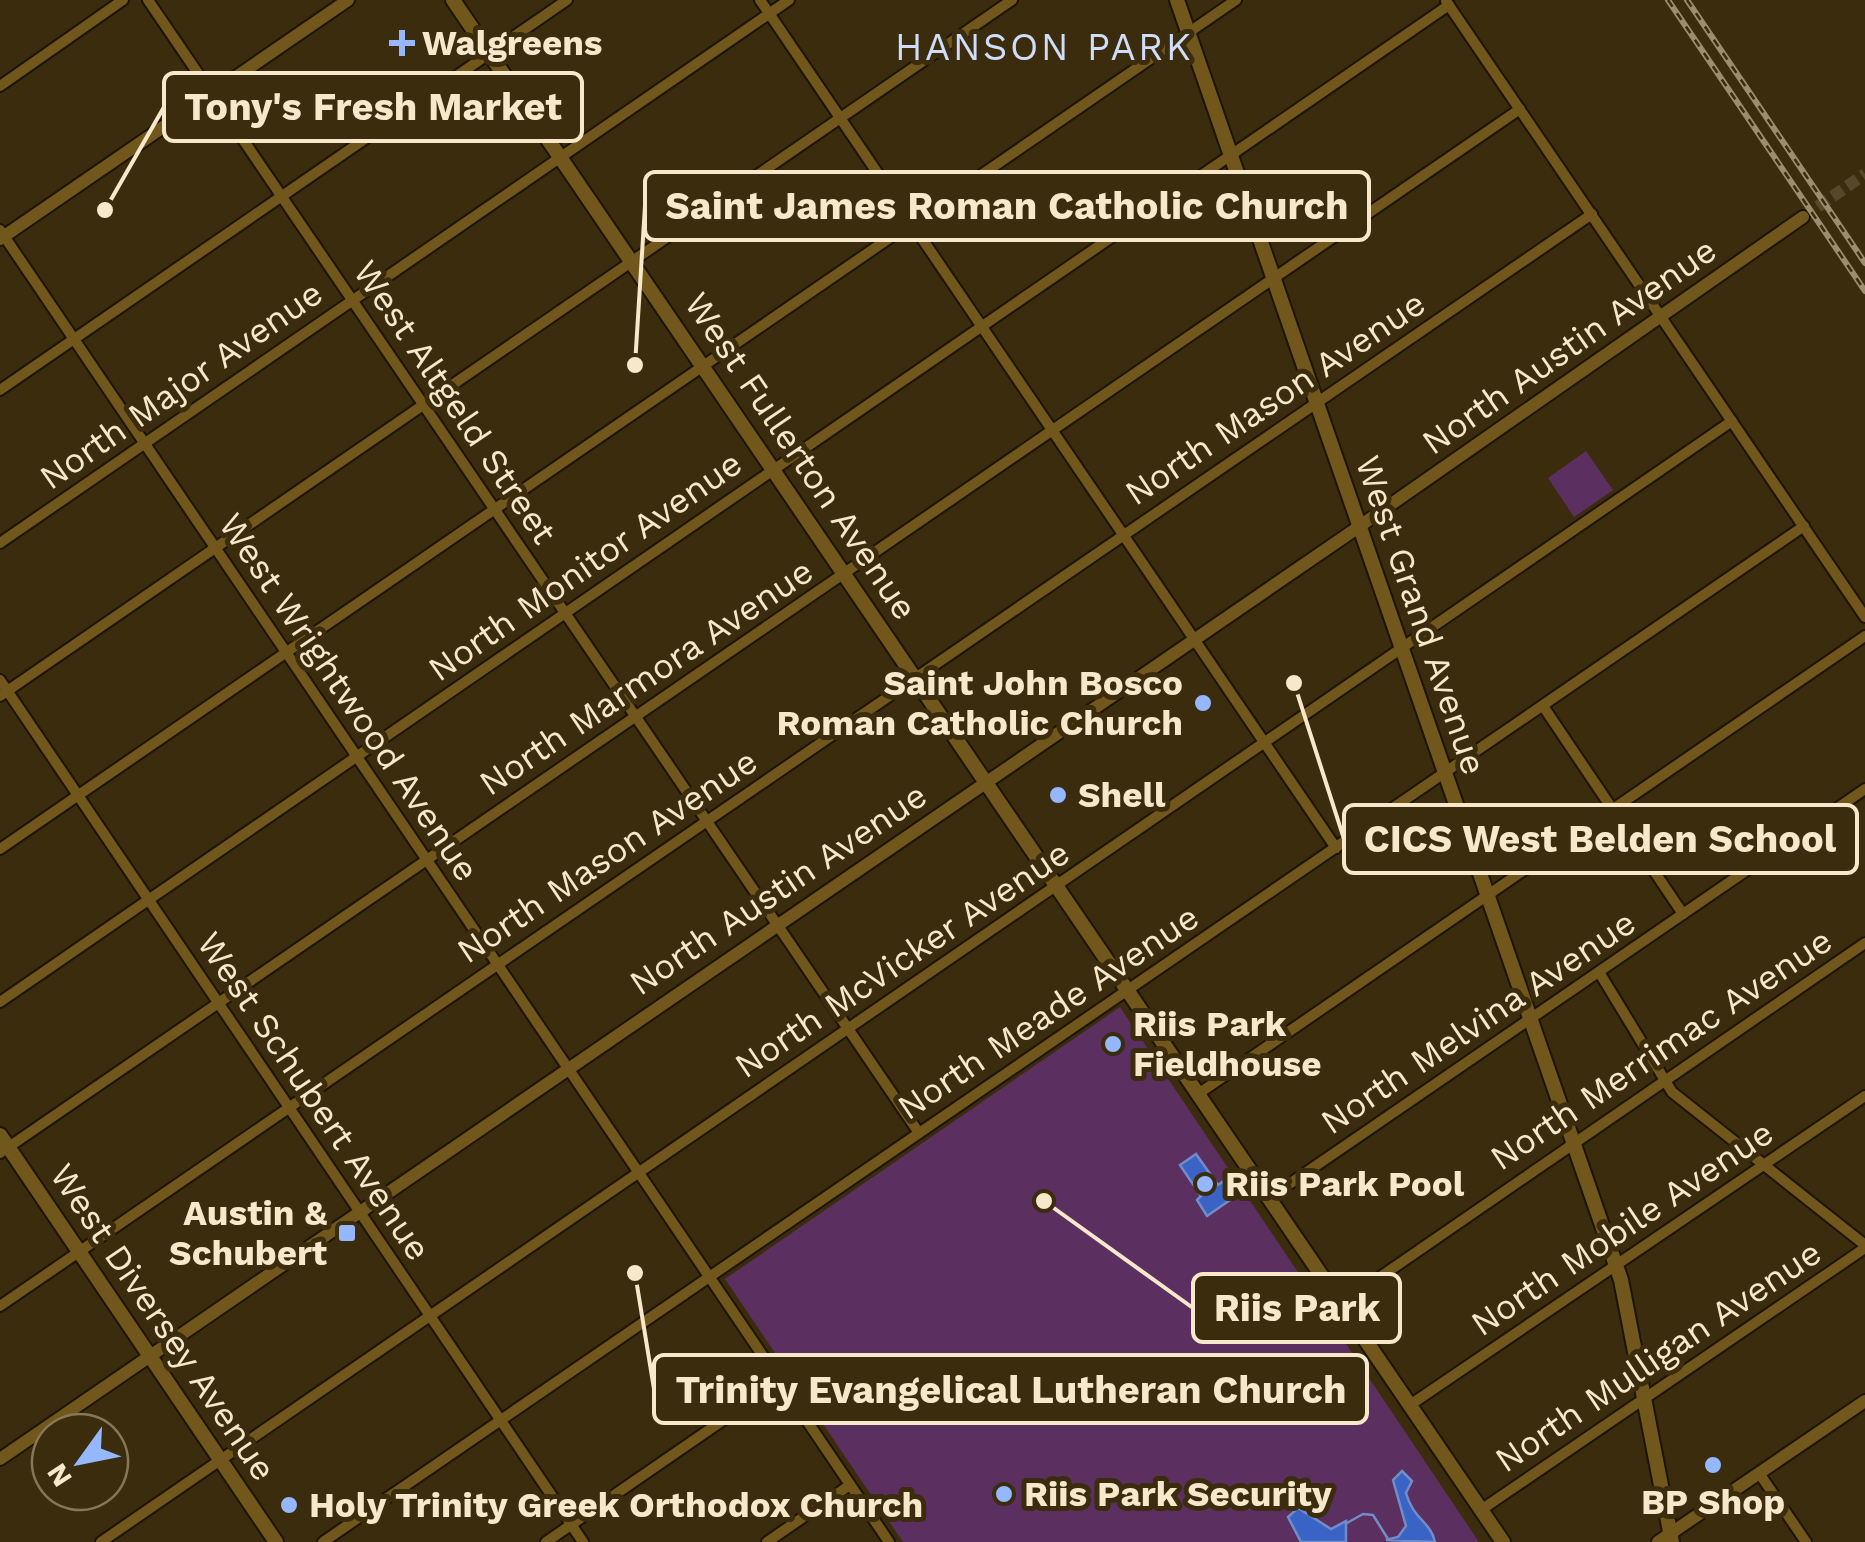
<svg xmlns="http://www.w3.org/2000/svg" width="1865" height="1542" font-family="'Work Sans',sans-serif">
<rect width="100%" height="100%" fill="#3a2c0d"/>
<!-- green -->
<g fill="#5b2f60">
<path d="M1586,451l27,39 -39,27 -26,-39z"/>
<path d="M1120,1007l359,535h-576l-178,-263z"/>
</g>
<!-- water -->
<g fill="#3964c5" stroke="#728cc7" stroke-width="2.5">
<path d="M1196,1154l22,31 4,-3 11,16 -26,18 -10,-16 4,-4 -21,-31z"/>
<path d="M1402,1471l10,10 -6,12c7,26 25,29 29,49l-49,-2 12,-3 8,-11 -13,-46z"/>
<path d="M1298,1508l33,21 15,-8v21h-45l-13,-25z"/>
</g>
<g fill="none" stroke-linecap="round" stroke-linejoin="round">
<!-- stream -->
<path stroke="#728cc7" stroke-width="2.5" d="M1347,1523l16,-9 10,1 15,24"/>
<!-- tertiary-tunnel -->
<path stroke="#56482a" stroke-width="12" stroke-dasharray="12 6" stroke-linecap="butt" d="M1803,217l62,-43"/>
<defs>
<g id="minor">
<path d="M148,0l771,1133"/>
<path d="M760,0l576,848"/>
<path d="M1446,1l419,616"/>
<path d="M0,86l123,-86"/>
<path d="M0,230l889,1312"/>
<path d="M0,390l567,-390"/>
<path d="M0,543l789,-543"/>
<path d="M0,680l583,862"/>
<path d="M0,696l1012,-696"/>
<path d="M1543,706l140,208"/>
<path d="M0,849l1236,-849"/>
<path d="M1599,972l73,120 193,153"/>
<path d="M0,1002l1449,-997"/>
<path d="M1198,1094l667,-458"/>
<path d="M0,1153l1520,-1044"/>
<path d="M1269,1198l596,-409"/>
<path d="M1341,1304l524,-361"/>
<path d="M0,1306l1592,-1092"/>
<path d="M1410,1405l455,-309"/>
<path d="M1759,1473l47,69"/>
<path d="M1481,1510l384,-262"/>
<path d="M101,1542l1631,-1121"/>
<path d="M323,1542l1481,-1016"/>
<path d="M546,1542l234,-161"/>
<path d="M767,1542l83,-57"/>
</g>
<g id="tertiary">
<path d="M0,239l348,-239"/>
<path d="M0,1459l1347,-924 456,-318"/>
<path d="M1658,1542l207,-141"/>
</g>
<g id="secondary">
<path d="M453,0l1050,1542"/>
<path d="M1177,0l444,1280 51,262"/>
<path d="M0,1135l276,407"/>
</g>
</defs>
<!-- minor casing -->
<use href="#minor" stroke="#1d1504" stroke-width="14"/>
<!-- tertiary casing -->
<use href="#tertiary" stroke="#1d1504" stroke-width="16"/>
<!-- secondary casing -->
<use href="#secondary" stroke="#1d1504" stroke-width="18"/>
<!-- minor -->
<use href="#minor" stroke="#72571c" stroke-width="10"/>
<!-- tertiary -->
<use href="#tertiary" stroke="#72571c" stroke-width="12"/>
<!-- secondary -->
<use href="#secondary" stroke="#72571c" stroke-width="14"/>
<defs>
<g id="rail">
<path d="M1668,0l197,291"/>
<path d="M1687,0l178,263"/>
</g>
</defs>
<!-- rail casing -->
<use href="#rail" stroke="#9c8d6f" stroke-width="6"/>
<!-- rail -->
<use href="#rail" stroke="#3a2c0d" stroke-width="2.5" stroke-dasharray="8" stroke-linecap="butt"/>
</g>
<!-- markers -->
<g fill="#94b7fd" stroke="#3a2c0d" stroke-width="4">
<path d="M397 28h10v10h10v10h-10v10h-10v-10h-10v-10h10z"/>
<circle cx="1203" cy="703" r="10"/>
<circle cx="1058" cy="795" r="10"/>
<circle cx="1113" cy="1044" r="10"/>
<circle cx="1205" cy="1184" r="10"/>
<rect x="337" y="1223" width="20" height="20" rx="5"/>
<circle cx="1713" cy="1465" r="10"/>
<circle cx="1004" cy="1494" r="10"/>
<circle cx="289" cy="1505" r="10"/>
</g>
<g text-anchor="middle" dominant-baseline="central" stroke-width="10" stroke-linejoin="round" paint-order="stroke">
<!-- poi labels -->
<g font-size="35" font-weight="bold" fill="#f7e8cb" stroke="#3a2c0d" text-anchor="start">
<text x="422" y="43">Walgreens</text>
<text x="1183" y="683" text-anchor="end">Saint John Bosco<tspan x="1183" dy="40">Roman Catholic Church</tspan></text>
<text x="1078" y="795">Shell</text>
<text x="1133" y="1024">Riis Park<tspan x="1133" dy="40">Fieldhouse</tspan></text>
<text x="1225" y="1184">Riis Park Pool</text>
<text x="327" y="1213" text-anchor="end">Austin &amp;<tspan x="327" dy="40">Schubert</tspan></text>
<text x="1024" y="1494">Riis Park Security</text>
<text x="1713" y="1502" text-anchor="middle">BP Shop</text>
<text x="309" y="1505">Holy Trinity Greek Orthodox Church</text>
</g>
<!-- street labels -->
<g font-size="35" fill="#f7e8cb" stroke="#3a2c0d">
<text transform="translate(1569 346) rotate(-35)">North Austin Avenue</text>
<text transform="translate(181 385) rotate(-35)">North Major Avenue</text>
<text transform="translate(1275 398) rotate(-34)">North Mason Avenue</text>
<text transform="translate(455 402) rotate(56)">West Altgeld Street</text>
<text transform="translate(801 456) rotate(56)">West Fullerton Avenue</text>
<text transform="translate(585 566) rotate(-35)">North Monitor Avenue</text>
<text transform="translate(1421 615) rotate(71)">West Grand Avenue</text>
<text transform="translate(646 677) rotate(-34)">North Marmora Avenue</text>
<text transform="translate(349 697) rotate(56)">West Wrightwood Avenue</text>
<text transform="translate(607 856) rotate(-34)">North Mason Avenue</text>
<text transform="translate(778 889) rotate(-34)">North Austin Avenue</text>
<text transform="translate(902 959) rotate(-34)">North McVicker Avenue</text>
<text transform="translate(1048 1012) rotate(-34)">North Meade Avenue</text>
<text transform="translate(1478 1022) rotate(-34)">North Melvina Avenue</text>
<text transform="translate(1661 1049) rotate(-34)">North Merrimac Avenue</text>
<text transform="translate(314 1096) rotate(56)">West Schubert Avenue</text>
<text transform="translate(1622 1228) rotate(-34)">North Mobile Avenue</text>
<text transform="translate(163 1322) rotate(56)">West Diversey Avenue</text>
<text transform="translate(1658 1356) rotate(-34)">North Mulligan Avenue</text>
</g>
<!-- neighbourhood labels -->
<g font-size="38" letter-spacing="2.5" fill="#cfddf8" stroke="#3a2c0d">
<text x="1044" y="47">HANSON PARK</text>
</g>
</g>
<!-- callouts -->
<path fill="none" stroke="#f7e8cb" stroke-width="4" d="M105 210L164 107M635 365L645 206M1294 683L1344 839M1044 1201L1193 1308M635 1273L654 1389"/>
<g fill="#f7e8cb" stroke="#3a2c0d" stroke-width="4">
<circle cx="105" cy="210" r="10"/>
<circle cx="635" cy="365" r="10"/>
<circle cx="1294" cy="683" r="10"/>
<circle cx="1044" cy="1201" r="10"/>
<circle cx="635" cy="1273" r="10"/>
</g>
<g fill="#3a2c0d" stroke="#f7e8cb" stroke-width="4">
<rect x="164" y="73" width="418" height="68" rx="10"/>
<rect x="645" y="172" width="724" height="68" rx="10"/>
<rect x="1344" y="805" width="513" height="68" rx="10"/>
<rect x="1193" y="1274" width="207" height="68" rx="10"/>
<rect x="654" y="1355" width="713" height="68" rx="10"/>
</g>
<g font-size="38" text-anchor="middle" font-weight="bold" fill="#f7e8cb">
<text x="373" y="120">Tony's Fresh Market</text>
<text x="1007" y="219">Saint James Roman Catholic Church</text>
<text x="1600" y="852">CICS West Belden School</text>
<text x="1297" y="1321">Riis Park</text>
<text x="1011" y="1403">Trinity Evangelical Lutheran Church</text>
</g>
<!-- north arrow -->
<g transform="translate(80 1462) rotate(237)"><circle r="48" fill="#3a2c0d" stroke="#867759" stroke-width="2.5"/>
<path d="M0-8L18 38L0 25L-18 38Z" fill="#94b7fd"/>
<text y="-15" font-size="28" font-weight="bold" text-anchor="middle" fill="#f7e8cb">N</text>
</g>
</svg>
